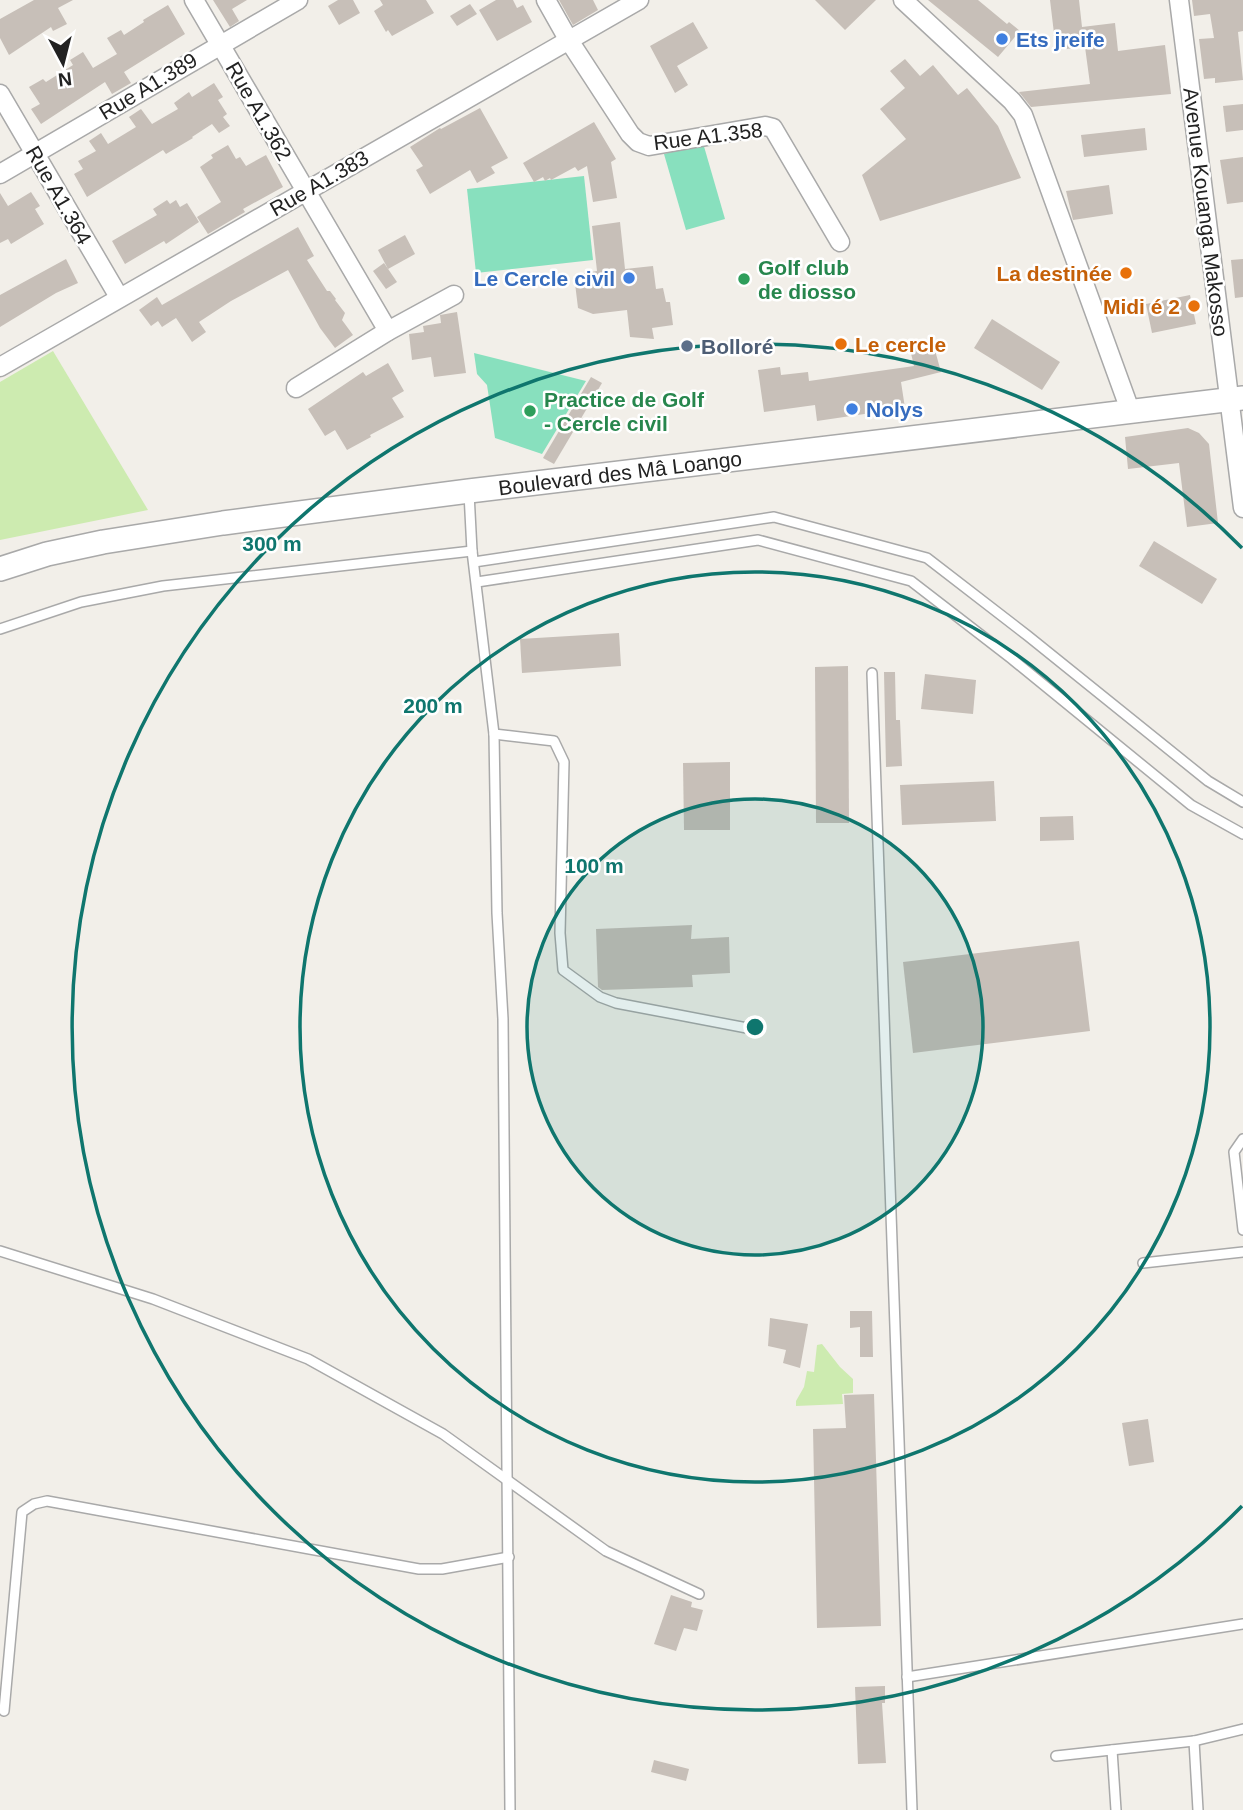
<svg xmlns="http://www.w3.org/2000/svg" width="1243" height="1810" font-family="Helvetica,sans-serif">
<rect width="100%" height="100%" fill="#f2efe9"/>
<!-- grass -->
<g fill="#cdebb0">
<path d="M53,351l95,159 -148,30v-158z"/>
<path d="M822,1344l18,23 13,12v14l-11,1 1,10 -47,2v-5l8,-14 3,-16 7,1 3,-27z"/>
</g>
<!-- pitch -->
<g fill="#88e0be">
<path d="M703,143l22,76 -39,11 -22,-76z"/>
<path d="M584,176l9,84 -117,13 -9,-84z"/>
<path d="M474,353l112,28 -44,73 -47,-16 -8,-53 -10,-11z"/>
</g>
<!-- building -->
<g fill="#c7bfb8">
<path d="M34,0h39l-15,8 9,16 -14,7 -2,-4 -42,28 -9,-17v-19z"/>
<path d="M213,0h34l-15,9 7,12 -9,6z"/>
<path d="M338,0h15l7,13 -21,12 -11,-19z"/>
<path d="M380,0h46l8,13 -42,23 -4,-6 -2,2 -12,-21 9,-6z"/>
<path d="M496,0h17l4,8 6,-3 9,17 -35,19 -18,-31z"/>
<path d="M559,0h34l5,10 -25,15z"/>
<path d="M815,0h61l-31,30z"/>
<path d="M928,0h50l29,24 2,-2 11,9 -22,26z"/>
<path d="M1050,0h29l3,27 33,-4 3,28 47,-6 6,49 -140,13 -12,-15 71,-8 -5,-37 -29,3z"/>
<path d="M1192,0h51v31l-5,1 5,48 -28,3v-5l-11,1 -5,-40 15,-1 -4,-24 -16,2z"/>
<path d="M470,4l7,10 -20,12 -7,-10z"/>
<path d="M168,5l17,29 -61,38 7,11 -19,11 -7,-12 -64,42 -10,-15 9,-5 -11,-17 14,-8 3,3 27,-17 -3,-5 13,-8 10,16 24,-14 -10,-16 14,-8 3,5 20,-13 -1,-2z"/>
<path d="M693,22l15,26 -31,18 11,19 -13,8 -25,-47z"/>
<path d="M905,59l15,17 13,-11 25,30 9,-7 31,38 23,52 -141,43 -18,-46 44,-36 -26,-30 25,-21 -15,-17z"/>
<path d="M214,83l9,14 -5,3 9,14 -4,3 7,9 -11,7 -7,-9 -20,13 1,1 -27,16 -3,-4 -76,47 -13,-23 9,-5 -5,-8 18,-10 -7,-10 12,-8 7,11 28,-17 -7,-10 12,-8 11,15 26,-15 -4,-6 15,-11 3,5z"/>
<path d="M1243,104v26l-17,2 -3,-26z"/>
<path d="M480,108l28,50 -17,9 4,6 -18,10 -7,-13 -40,24 -14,-24 7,-4 -13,-19 30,-19 1,1z"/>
<path d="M594,122l22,37 -5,3 6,36 -24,4 -6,-36 -9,5 -3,-4 -24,13 -1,-2 -5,3 -2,-4 -9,5 -11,-19z"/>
<path d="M1145,128l2,22 -63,7 -3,-22z"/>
<path d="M228,145l8,14 4,-2 6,9 20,-11 17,32 -40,22 2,3 -37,22 -11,-17 24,-15 -21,-35 13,-9 -2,-3z"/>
<path d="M1243,157v45l-16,2 -7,-44z"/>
<path d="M1109,185l4,29 -40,6 -7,-29z"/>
<path d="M31,192l9,14 -5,3 9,15 -33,20 -3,-5 -8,4v-50l8,13z"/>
<path d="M167,200l3,4 6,-4 4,7 7,-4 12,19 -33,22 -2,-3 -39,23 -13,-23 45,-26 -4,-6z"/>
<path d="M620,222l5,47 28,-3 3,23 7,-1 3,14h4l3,23 -21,3 2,11 -24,-2 -3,-27 -34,4 -15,-6 -4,-33 23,-4 -5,-45z"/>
<path d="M298,227l16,29 -7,4 20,31h3l6,8 -1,1 10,13 -3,7 11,15 -18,13 -15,-20 -32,-58 -57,31 -32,21 7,10 -14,10 -16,-24 -14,9 -4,-6 -7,5 -12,-16 18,-13 5,8z"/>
<path d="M405,235l10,19 -27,15 -10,-19z"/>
<path d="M66,259l12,24 -22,10 -56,34v-32z"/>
<path d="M1243,259v38l-8,1 -4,-38z"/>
<path d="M384,263l13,19 -11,7 -13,-18z"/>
<path d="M1190,295l6,29 -44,9 -6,-29z"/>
<path d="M457,312l9,61 -32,4 -3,-20 -19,3 -3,-26 15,-2 -1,-6 18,-3 -1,-8z"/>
<path d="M992,319l68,43 -18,28 -68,-42z"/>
<path d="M933,343l8,29 -40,10 4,26 -88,13 -2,-16 -51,7 -6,-42 22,-3 1,8 27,-3 1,9 105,-15 -4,-17z"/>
<path d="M388,363l16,28 -12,7 12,19 -34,18 1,2 -24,13 -12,-20 -10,6 -17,-27 55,-37 3,4z"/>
<path d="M591,377l11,6 -48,81 -11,-6z"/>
<path d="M1188,428l11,5 10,11 9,79 -31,4 -8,-64 -51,6 -3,-32z"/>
<path d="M1154,541l63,38 -15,25 -63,-38z"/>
<path d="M619,633l2,33 -99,7 -2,-34z"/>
<path d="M848,666l1,157h-33l-1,-156z"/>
<path d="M884,672h11l1,48h4l2,46 -16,1z"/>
<path d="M925,674l51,6 -3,34 -52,-5z"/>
<path d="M730,762v68h-46l-1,-67z"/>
<path d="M994,781l2,40 -94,4 -2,-40z"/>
<path d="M1073,816l1,24 -34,1v-24z"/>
<path d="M692,925l-1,14 38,-2 1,36 -38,2 1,12 -91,3 -4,-3 -2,-58z"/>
<path d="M1079,941l11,90 -177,22 -10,-91z"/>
<path d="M850,1311h22l1,46h-13v-30l-10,1z"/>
<path d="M770,1318l38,6 -8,44 -17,-5 3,-13 -18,-4z"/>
<path d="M874,1394l7,232 -64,2 -4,-199 33,-1 -2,-33z"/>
<path d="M1148,1419l6,43 -25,4 -7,-43z"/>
<path d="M671,1595l21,7 -1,5 12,3 -6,21 -13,-3 -8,23 -22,-7z"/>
<path d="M885,1686v17h-3l4,60 -28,1 -3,-77z"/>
<path d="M654,1760l35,9 -3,12 -35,-9z"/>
</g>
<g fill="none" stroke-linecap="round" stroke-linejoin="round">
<defs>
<g id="service">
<path d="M469,493l3,58 22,183 3,179 6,106 7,791"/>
<path d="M474,562l300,-45 153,41 101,78 180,145 35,21"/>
<path d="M477,582l281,-42 153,41 101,78 179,146 52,29"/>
<path d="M0,629l81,-27 82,-16 309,-35"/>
<path d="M872,673l40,1137"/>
<path d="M494,734l60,7 10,21 -4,171 3,37 37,27 16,6 131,25 8,4"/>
<path d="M1243,1139l-9,13 9,78"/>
<path d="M0,1251l153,48 155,60 135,75 163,117 93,43"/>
<path d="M1143,1263l100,-11"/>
<path d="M907,1677l336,-53"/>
<path d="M4,1711l18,-199 12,-8 13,-3 372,68h23l67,-12"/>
<path d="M1194,1741l4,69"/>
<path d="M1112,1750l4,60"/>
<path d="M1056,1756l138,-15 49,-12"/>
</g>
<g id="minor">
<path d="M194,0l194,331"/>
<path d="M546,0l22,39 62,95 8,8 11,4 116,-20 8,2 67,114"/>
<path d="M903,0l109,101 11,14 108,298"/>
<path d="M1179,0l64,508"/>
<path d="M0,94l119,203"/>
<path d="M0,174l298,-174"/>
<path d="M0,367l639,-367"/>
<path d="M296,388l92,-57 66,-36"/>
</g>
<path id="tertiary" d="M0,569l47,-15 56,-12 120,-19 246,-32 774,-93"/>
</defs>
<!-- service casing -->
<use href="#service" stroke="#a9a9a9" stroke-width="12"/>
<!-- minor casing -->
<use href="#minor" stroke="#a9a9a9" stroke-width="21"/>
<!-- tertiary casing -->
<use href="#tertiary" stroke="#a9a9a9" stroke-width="26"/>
<!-- service -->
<use href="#service" stroke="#fff" stroke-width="9"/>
<!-- minor -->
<use href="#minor" stroke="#fff" stroke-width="18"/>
<!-- tertiary -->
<use href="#tertiary" stroke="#fff" stroke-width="23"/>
</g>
<!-- distance rings -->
<circle cx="755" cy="1027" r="228" fill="#0f766e" fill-opacity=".12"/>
<g fill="none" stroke="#0f766e" stroke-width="3.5">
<circle cx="755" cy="1027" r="228"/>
<circle cx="755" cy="1027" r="455"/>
<path d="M1242 1506A683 683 0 1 1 1242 548"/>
</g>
<!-- markers -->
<g fill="#3f7fe0" stroke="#fff" stroke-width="2.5">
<circle cx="1002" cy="39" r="7"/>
<circle cx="629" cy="278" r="7"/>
<circle cx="852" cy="409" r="7"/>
</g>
<g fill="#e8710a" stroke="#fff" stroke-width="2.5">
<circle cx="1126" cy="273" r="7"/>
<circle cx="1194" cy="306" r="7"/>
<circle cx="841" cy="344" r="7"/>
</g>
<g fill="#2e9e5b" stroke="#fff" stroke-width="2.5">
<circle cx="744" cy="279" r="7"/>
<circle cx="530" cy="411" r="7"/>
</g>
<circle fill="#5c6f8a" stroke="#fff" stroke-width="2.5" cx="687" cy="346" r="7"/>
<g text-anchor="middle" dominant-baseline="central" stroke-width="5" stroke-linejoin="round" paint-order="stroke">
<!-- shop labels -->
<g font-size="21" font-weight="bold" fill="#366cbe" stroke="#fff" text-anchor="start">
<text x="1016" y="39">Ets jreife</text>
<text x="615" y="278" text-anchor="end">Le Cercle civil</text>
<text x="866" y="409">Nolys</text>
</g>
<!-- street labels -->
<g font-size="21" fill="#222" stroke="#fff">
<text transform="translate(148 86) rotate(-31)">Rue A1.389</text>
<text transform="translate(259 111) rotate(60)">Rue A1.362</text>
<text transform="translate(708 136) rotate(-7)">Rue A1.358</text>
<text transform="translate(319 183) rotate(-30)">Rue A1.383</text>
<text transform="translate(59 195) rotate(60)">Rue A1.364</text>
<text transform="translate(1206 212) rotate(83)">Avenue Kouanga Makosso</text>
<text transform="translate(620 473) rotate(-7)">Boulevard des Mâ Loango</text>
</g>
<!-- leisure labels -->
<g font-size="21" font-weight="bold" fill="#27864d" stroke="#fff" text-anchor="start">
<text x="758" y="267">Golf club<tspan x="758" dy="24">de diosso</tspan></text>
<text x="544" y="399">Practice de Golf<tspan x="544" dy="24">- Cercle civil</tspan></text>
</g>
<!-- food labels -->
<g font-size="21" font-weight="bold" fill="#c56008" stroke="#fff" text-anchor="end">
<text x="1112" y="273">La destinée</text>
<text x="1180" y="306">Midi é 2</text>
<text x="855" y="344" text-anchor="start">Le cercle</text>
</g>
<!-- service labels -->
<g font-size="21" font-weight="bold" fill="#4e5e75" stroke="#fff" text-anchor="start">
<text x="701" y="346">Bolloré</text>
</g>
</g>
<circle cx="755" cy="1027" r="10" fill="#0f766e" stroke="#fff" stroke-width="3.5"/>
<g font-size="21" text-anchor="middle" font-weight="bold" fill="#0f766e" stroke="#fff" stroke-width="5" stroke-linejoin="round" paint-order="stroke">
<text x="272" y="551">300 m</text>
<text x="433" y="713">200 m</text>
<text x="594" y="873">100 m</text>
</g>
<!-- north arrow -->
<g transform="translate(63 63) rotate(173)" stroke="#ffffff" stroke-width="5" paint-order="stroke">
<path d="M0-5L12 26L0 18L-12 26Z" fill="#222222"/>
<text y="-10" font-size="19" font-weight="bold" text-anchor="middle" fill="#222222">N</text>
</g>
</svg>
